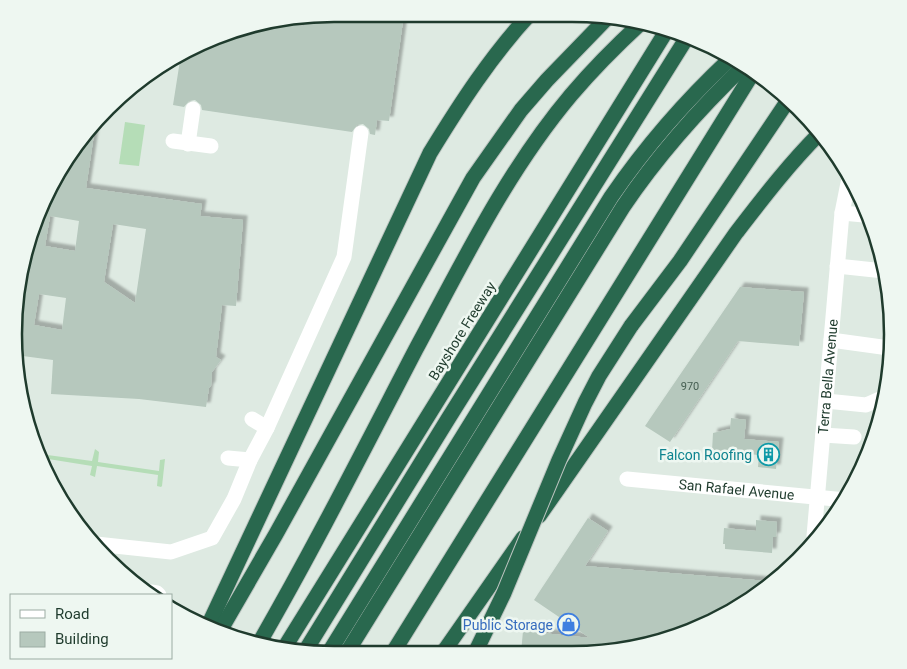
<svg xmlns="http://www.w3.org/2000/svg" width="907" height="669" font-family="Roboto,sans-serif">
<defs>
<filter id="shadow"><feDropShadow dx="4.5" dy="-4.5" stdDeviation="1" flood-color="#0004"/></filter>
</defs>
<rect width="100%" height="100%" fill="#deeae2"/>
<!-- green -->
<g fill="#b5ddb7">
<path d="M125,122l20,3 -6,41 -20,-2z"/>
<path d="M95,449l4,3 -1,10 61,9 1,-11 5,-1 -3,27 -1,1 -4,-1 1,-11 -61,-9 -2,11 -5,-2 2,-9 -50,-8 -2,-4 52,7z"/>
</g>
<!-- building -->
<g fill="#b6c8bd" fill-rule="evenodd" filter="url(#shadow)">
<path d="M334,14h70l-15,107 -12,-1 -2,15 -5,-1 -1,-5 -6,-5 -6,1 -5,7 -150,-22 -1,-5 -6,-5 -6,1 -5,6 -11,-2 8,-51 70,-29 23,-3 30,4v-8z"/>
<path d="M96,121l-10,67 116,16 -2,12 43,4 -7,86 -14,-1 -6,52 5,3 -9,12 -1,14 -2,2 -3,19 -67,-8 -88,-5 2,-34 -38,-5 5,-83 27,-80zM50,216l29,5 -4,30 -30,-5zM113,224l33,5 -11,74 -31,-21zM39,294l27,4 -4,32 -28,-5z"/>
<path d="M740,287l64,5 -5,54 -61,-5 -68,101 -25,-16z"/>
<path d="M731,418l15,2 -2,19 35,3 -3,27 -18,-2 1,-12 -47,-4 1,-18 17,-4z"/>
<path d="M588,518l20,13 -23,35 181,15 -1,10 -70,40 -80,21 -94,1 2,-22 67,7 -56,-38z"/>
<path d="M756,520l21,2 -1,15h-3l-1,16 -47,-4v-5h-2l1,-16 32,3z"/>
</g>
<g fill="none" stroke-linecap="round" stroke-linejoin="round">
<defs>
<g id="highway">
<path d="M631,326l49,-65 107,-159"/>
<path d="M539,516l197,-283c27,-35 53,-69 84,-100"/>
<path d="M208,626l222,-473c30,-49 61,-97 100,-139"/>
<path d="M220,631l56,-97 197,-356 48,-68 26,-30 61,-63"/>
<path d="M258,645c56,-97 106,-196 158,-296 47,-87 91,-178 155,-254 22,-26 46,-50 71,-73"/>
<path d="M283,650l384,-620"/>
<path d="M304,653l144,-234 238,-380"/>
<path d="M328,654l283,-457c35,-51 74,-96 119,-138"/>
<path d="M346,654l277,-447c35,-52 76,-98 122,-142"/>
<path d="M392,654l362,-583"/>
<path d="M442,654l81,-116"/>
</g>
</defs>
<!-- highway casing -->
<use href="#highway" stroke="#bcc4c0" stroke-width="17"/>
<!-- minor -->
<g stroke="#fff" stroke-width="15">
<path d="M173,141l38,5"/>
<path d="M188,144l5,-35"/>
<path d="M842,213l22,2"/>
<path d="M837,266l47,5"/>
<path d="M831,340l58,8"/>
<path d="M826,401l40,4 18,-8"/>
<path d="M252,419l15,9"/>
<path d="M823,435l31,2"/>
<path d="M228,458l22,2"/>
<path id="s1" d="M627,479l219,21"/>
<path id="s2" d="M814,536l28,-323 6,-30"/>
<path d="M96,544l75,8 41,-14 22,-39 16,-39 17,-32 77,-171 17,-124"/>
<path d="M151,592l6,1 2,2"/>
</g>
<!-- highway -->
<use href="#highway" stroke="#29684e" stroke-width="15"/>
<defs>
<path id="highway-bridge" d="M475,653l29,-60 55,-133 26,-57 14,-27 32,-50"/>
</defs>
<!-- highway-bridge casing -->
<use href="#highway-bridge" stroke="#bcc4c0" stroke-width="17" stroke-linecap="butt"/>
<!-- highway-bridge -->
<use href="#highway-bridge" stroke="#29684e" stroke-width="15"/>
</g>
<!-- icons -->
<defs>
<symbol id="building-ring" viewBox="-11 -11 22 22"><circle r="9.5" fill="#eef7f1" stroke="#0f9aa8" stroke-width="1.5"/><path d="M-4-6H4V6H1V3H-1V6H-4ZM-2.5-4.3h1.7v1.8h-1.7ZM.8-4.3h1.7v1.8H.8ZM-2.5-1h1.7V.8h-1.7ZM.8-1h1.7V.8H.8Z" fill="#0f9aa8"/></symbol>
<symbol id="shop-ring" viewBox="-11 -11 22 22"><circle r="9.5" fill="#eef7f1" stroke="#3f7fe0" stroke-width="1.5"/><path d="M-5-2.5h2.3a2.7 3.5 0 0 1 5.4 0H5L5.5 6h-11ZM-1.5-2.5h3a1.5 2.3 0 0 0-3 0Z" fill="#3f7fe0"/></symbol>
</defs>
<g fill-rule="evenodd">
<use href="#building-ring" x="756" y="442" width="25" height="25"/>
<use href="#shop-ring" x="556" y="612" width="25" height="25"/>
</g>
<g text-anchor="middle" dominant-baseline="central" stroke-width="5" stroke-linejoin="round" paint-order="stroke">
<!-- number labels -->
<g font-size="11" fill="#455e51">
<text x="690" y="386">970</text>
</g>
<!-- street labels -->
<g font-size="14" fill="#1f3b2d" stroke="#eef7f1">
<text transform="translate(462 331) rotate(-58)">Bayshore Freeway</text>
<text stroke="none"><textPath href="#s2" startOffset="160">Terra Bella Avenue</textPath></text>
<text stroke="none"><textPath href="#s1" startOffset="110">San Rafael Avenue</textPath></text>
</g>
<!-- culture labels -->
<g font-size="14" fill="#0d838f" stroke="#eef7f1" text-anchor="end">
<text x="752" y="455">Falcon Roofing</text>
</g>
<!-- shop labels -->
<g font-size="14" fill="#366cbe" stroke="#eef7f1" text-anchor="end">
<text x="553" y="625">Public Storage</text>
</g>
</g>
<!-- crop -->
<path d="M0 0H907V669H0ZM334 22H572A312 312 0 0 1 884 334V334A312 312 0 0 1 572 646H334A312 312 0 0 1 22 334V334A312 312 0 0 1 334 22Z" fill="#eef7f1" fill-rule="evenodd"/>
<path fill="none" stroke="#1f3b2d" stroke-width="2.5" d="M334 22H572A312 312 0 0 1 884 334V334A312 312 0 0 1 572 646H334A312 312 0 0 1 22 334V334A312 312 0 0 1 334 22Z"/>
<!-- legend -->
<rect x="10" y="594" width="162" height="65" fill="#eef7f1" stroke="#9baca3"/>
<rect x="20" y="610" width="25" height="8" fill="#ffffff" stroke="#9baca3"/>
<text x="55" y="619" font-size="15" fill="#1f3b2d">Road</text>
<rect x="20" y="632" width="25" height="15" fill="#b6c8bd" stroke="#9baca3"/>
<text x="55" y="644" font-size="15" fill="#1f3b2d">Building</text>
</svg>
